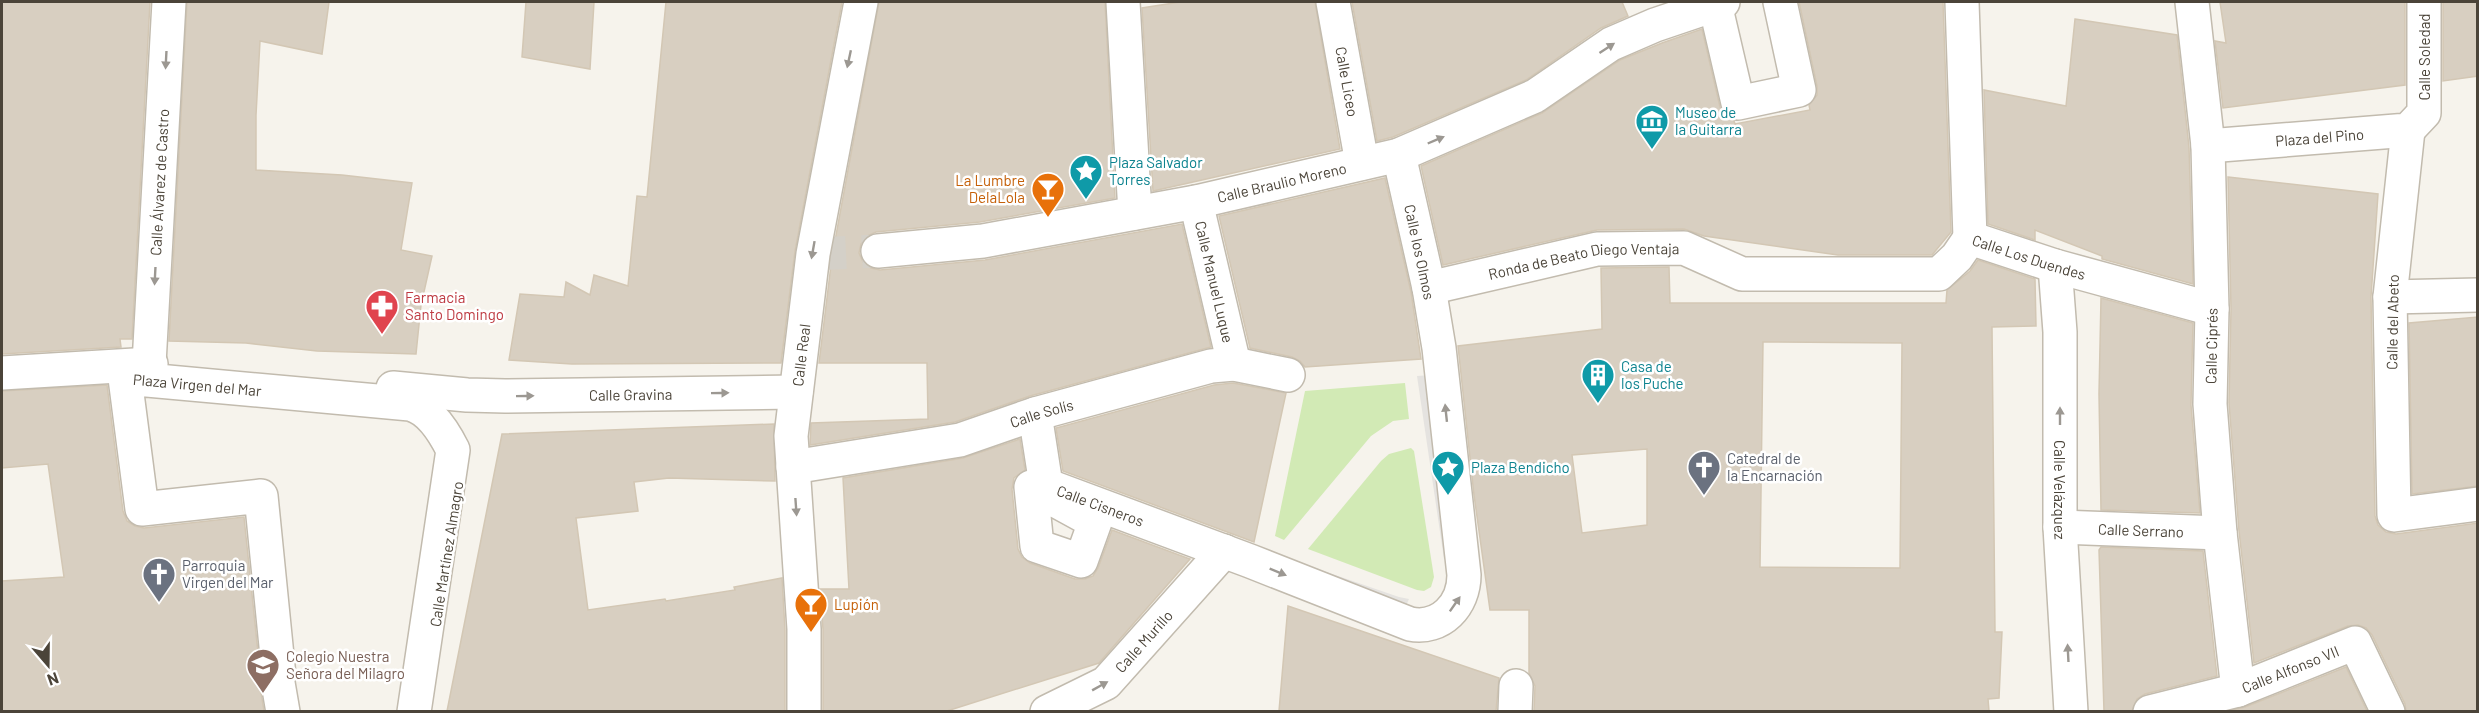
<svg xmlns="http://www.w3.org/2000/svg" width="2479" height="713" font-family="Barlow,sans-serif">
<rect width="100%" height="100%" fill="#f6f3ec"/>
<!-- green -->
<g fill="#d2eab5">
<path d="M1405,383l4,36 -16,2 -22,15 -87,104 -9,-4 30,-145z"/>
<path d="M1411,448l3,3 20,126 -3,10 -7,4 -7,-1 -109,-41 73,-88 8,-7z"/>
</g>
<!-- parking -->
<g fill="#e5e3e0">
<path d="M1431,375l24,183 -11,1 -27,-183z"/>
<path d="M1277,555l122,42 10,2 -5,11z"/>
</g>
<!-- building -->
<g fill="#d8cfc1" stroke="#d3c7b4" stroke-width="1.5" fill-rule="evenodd">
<path d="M2,2h148l-18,337h-12l1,8 -119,7z"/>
<path d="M187,2h142l-7,52 -62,-13 -4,74v55l86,5 70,8 -11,67 31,6 -11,49 -5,49 -99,-3 -71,-8 -77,-2z"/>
<path d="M526,2h68l-4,67 -68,-12z"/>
<path d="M666,2h176l-47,249 -14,112 -209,1 -63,-4 11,-66 44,3 2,-15 24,13 4,-20 34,11 9,-90 10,1z"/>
<path d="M879,2h226l10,196 -135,24 -104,10 -9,4 -6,8 -2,9 4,9 8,6 9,2 105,-10 197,-36 29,123 -181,49 -75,26 -145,23 1,-22 117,-4 -1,-56h-108l13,-106z"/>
<path d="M1180,2h135l25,147 -187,42 -11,-183z"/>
<path d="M1352,2h270l6,14 -27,12 -75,52 -133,57 -16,4z"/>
<path d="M1799,2h144l8,230 -19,23h-94l-134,-19 -20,-7 -87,1 -154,35 -22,-99 121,-53 78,-53 42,-17 40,-14 18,78 4,8 10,6 1,3 75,-14 -1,-5 8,-10v-9z"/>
<path d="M2220,2h185v83l-182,23 -8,-67 11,2z"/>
<path d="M2443,2h35v74l-35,5z"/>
<path d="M2075,19l102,16 12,112 4,137 -91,-25v-3l-67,-26v10l-47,-16 -4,-134 82,16z"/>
<path d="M2228,177l150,17 -7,103 4,219 3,9 8,7 10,2 82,-11v188h-72l-1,-7 -33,-69 -6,-7 -8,-3 -10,1 -94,37 -15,-132 -10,-128 2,-94z"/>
<path d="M1385,178l26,114 10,67 -116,8 -5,-6 -8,-4 -42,-9 -31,-132z"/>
<path d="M1978,260l57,19 1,47 -44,1 3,305h7l-3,66 -11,1 1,12h-455l1,-25 -6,-13v-63h-39l-16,-115 -16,-149 144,-17 -1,-61 68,-1 1,36h276l1,-13 23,-19zM1763,342l139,1 -2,225 -140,-1zM1647,449v76l-65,8 -10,-78z"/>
<path d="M2101,298l92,25 -2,82 9,108 -99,-3 -2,-116z"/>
<path d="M2478,317v169l-66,8 -3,-171z"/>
<path d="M1233,383l53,10 -32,149 -191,-71 -7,-43 158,-43z"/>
<path d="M107,385l16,126 4,10 8,5 9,2 100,-11 16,155 -1,8 5,31h-262v-130l62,-4 -16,-113 -46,4v-77z"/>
<path d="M774,424l1,57 -106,-3 -35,4 4,29 -62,7 12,92 77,-11 1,2 69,-11 -1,-3 48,-9 3,52v81h-338l55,-277z"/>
<path d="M1020,439l5,31 -11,8 -2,11 6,60 4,8 8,6 45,16h10l8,-3 5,-8 14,-38 78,29 -91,104 -152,48h-124v-82l-3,-40h29l-6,-111 120,-20z"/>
<path d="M2101,547l102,4 14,125 -72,18 -8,5 -5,12h-28l-5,-161z"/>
<path d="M1288,606l211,72 -3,33h-217z"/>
<path d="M2346,667l21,44h-138l16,-4z"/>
</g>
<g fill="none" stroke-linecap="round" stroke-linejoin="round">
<!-- minor-tunnel -->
<path stroke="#d4d0c8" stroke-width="33" stroke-dasharray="33 16" stroke-linecap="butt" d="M813,254l65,-3"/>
<defs>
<g id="minor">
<path d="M1123,2l12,211"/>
<path id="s1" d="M1333,2l29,161"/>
<path d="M1962,2l8,236"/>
<path d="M2192,2l16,144 4,163 -2,95 10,129 18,157"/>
<path d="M1715,4l23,99 61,-13 -19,-88"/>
<path d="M2408,130l-18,167 4,218 84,-11"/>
<path id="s2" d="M2208,146l200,-16 16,-17v-111"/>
<path id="s3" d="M1196,202l38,162"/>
<path id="s4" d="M1970,238l85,28 157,43"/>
<path id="s5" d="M878,251l105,-10 213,-39 203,-47 136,-59 76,-52 44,-19 68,-23"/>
<path id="s6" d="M2055,266l5,66v195l11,185"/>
<path id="s7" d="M1429,288l168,-39 87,-1 58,26h197l18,-17 13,-19"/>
<path d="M2390,297l88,-2"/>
<path id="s8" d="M149,364l20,-362"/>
<path d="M2,373l149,-9"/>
<path id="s9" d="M393,388l74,7 38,1 291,-4"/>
<path id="s10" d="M1035,414l11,71 204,76 160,63c31,6 54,-19 54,-49l-25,-227 -10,-60 -30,-133"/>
<path id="s11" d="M793,467l167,-27 75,-26 176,-48 23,-2 54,11"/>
<path d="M1031,487l64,35 -14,39 -44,-15z"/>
<path id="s12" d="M2060,527l160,6"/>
<path id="s13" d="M283,712l-6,-35 2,-1 -18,-180 -119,13 -17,-131 285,26c20,5 34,28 43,46l-39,262"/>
<path id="s14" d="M804,712v-83l-13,-193 22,-182 48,-252"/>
<path id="s15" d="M1047,712l59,-29 118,-132"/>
<path d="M1515,712l1,-26"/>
<path id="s16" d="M2150,712l88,-22 117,-47 33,69"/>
</g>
</defs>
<!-- minor casing -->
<use href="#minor" stroke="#c2bbae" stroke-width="36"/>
<!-- minor -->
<use href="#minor" stroke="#fff" stroke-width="33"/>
</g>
<!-- one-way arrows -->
<defs><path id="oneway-solid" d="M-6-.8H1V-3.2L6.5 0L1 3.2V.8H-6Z" transform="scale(1.5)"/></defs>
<g fill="#9c9892">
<use href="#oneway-solid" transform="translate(1607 48) rotate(-33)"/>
<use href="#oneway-solid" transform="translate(849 59) rotate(102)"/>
<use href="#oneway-solid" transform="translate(166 60) rotate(93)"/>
<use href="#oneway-solid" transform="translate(1436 140) rotate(-23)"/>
<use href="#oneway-solid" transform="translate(813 250) rotate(100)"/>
<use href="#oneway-solid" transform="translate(155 276) rotate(93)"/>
<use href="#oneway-solid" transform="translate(720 393) rotate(-1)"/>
<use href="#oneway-solid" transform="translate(525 396) rotate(-1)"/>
<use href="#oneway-solid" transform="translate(1446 413) rotate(-96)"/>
<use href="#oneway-solid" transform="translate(2060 416) rotate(-90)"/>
<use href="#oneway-solid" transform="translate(796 507) rotate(86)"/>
<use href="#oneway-solid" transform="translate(1278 572) rotate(22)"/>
<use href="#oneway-solid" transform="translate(1455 604) rotate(-55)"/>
<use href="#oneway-solid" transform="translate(2068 653) rotate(-93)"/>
<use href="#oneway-solid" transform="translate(1100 686) rotate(-29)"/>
</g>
<!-- icons -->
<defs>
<symbol id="museum-pin" viewBox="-11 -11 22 30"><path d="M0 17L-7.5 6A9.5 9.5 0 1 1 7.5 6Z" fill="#0f9aa8" stroke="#fff"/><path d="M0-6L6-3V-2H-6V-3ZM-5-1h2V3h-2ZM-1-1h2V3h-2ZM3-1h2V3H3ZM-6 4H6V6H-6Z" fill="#fff"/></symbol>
<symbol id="sight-pin" viewBox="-11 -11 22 30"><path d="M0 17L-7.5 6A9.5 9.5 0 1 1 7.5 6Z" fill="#0f9aa8" stroke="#fff"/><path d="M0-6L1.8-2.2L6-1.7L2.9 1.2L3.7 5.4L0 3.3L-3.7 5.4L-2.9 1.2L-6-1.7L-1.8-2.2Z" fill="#fff"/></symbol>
<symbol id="bar-pin" viewBox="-11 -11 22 30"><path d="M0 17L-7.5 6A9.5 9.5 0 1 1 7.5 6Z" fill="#e8710a" stroke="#fff"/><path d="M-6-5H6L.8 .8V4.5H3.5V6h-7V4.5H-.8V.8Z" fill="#fff"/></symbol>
<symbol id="pharmacy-pin" viewBox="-11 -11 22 30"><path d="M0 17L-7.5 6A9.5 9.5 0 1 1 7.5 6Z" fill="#e0444e" stroke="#fff"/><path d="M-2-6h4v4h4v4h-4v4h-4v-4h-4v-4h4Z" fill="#fff"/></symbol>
<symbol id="building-pin" viewBox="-11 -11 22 30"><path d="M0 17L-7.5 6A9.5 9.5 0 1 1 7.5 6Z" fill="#0f9aa8" stroke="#fff"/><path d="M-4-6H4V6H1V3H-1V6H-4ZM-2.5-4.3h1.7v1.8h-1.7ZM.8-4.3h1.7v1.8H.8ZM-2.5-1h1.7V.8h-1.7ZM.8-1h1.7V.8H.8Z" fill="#fff"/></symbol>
<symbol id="church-pin" viewBox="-11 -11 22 30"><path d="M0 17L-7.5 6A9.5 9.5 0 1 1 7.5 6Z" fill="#6b7280" stroke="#fff"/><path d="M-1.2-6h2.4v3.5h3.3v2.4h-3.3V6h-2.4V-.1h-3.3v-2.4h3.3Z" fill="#fff"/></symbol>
<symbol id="school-pin" viewBox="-11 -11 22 30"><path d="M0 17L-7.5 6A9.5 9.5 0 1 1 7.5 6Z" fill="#8d6e63" stroke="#fff"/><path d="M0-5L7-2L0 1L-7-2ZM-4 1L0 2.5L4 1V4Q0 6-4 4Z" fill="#fff"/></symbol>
</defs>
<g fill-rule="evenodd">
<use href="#museum-pin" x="1633" y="102" width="38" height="52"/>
<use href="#sight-pin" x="1067" y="152" width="38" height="52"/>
<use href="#bar-pin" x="1029" y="170" width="38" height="52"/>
<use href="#pharmacy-pin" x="363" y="287" width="38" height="52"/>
<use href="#building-pin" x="1579" y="356" width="38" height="52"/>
<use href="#sight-pin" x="1429" y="448" width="38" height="52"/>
<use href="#church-pin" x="1685" y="448" width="38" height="52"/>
<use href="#church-pin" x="140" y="555" width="38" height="52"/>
<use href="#bar-pin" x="792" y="585" width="38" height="52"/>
<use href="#school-pin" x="244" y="646" width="38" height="52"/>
</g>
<g text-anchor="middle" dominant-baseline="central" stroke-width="5" stroke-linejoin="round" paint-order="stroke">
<!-- street labels -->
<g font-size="15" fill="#4b4439" stroke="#fff">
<text transform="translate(2424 57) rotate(-90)">Calle Soledad</text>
<text stroke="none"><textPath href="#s1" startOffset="81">Calle Liceo</textPath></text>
<text stroke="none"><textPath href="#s2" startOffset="112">Plaza del Pino</textPath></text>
<text stroke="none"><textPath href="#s5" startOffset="410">Calle Braulio Moreno</textPath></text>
<text stroke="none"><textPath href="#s8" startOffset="182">Calle Álvarez de Castro</textPath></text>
<text transform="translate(1420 252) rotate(78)">Calle los Olmos</text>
<text stroke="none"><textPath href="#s4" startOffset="62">Calle Los Duendes</textPath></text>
<text stroke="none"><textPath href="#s7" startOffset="158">Ronda de Beato Diego Ventaja</textPath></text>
<text stroke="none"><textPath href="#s3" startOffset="82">Calle Manuel Luque</textPath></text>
<text transform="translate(2392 322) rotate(-89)">Calle del Abeto</text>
<text transform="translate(2211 346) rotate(-89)">Calle Ciprés</text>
<text stroke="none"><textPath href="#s14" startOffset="358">Calle Real</textPath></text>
<text stroke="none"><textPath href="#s13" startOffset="543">Plaza Virgen del Mar</textPath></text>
<text stroke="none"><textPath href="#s9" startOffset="238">Calle Gravina</textPath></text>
<text stroke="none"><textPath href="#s11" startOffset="255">Calle Solís</textPath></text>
<text stroke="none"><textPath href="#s6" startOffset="224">Calle Velázquez</textPath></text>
<text stroke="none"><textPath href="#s10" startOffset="130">Calle Cisneros</textPath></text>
<text stroke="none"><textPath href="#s12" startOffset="81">Calle Serrano</textPath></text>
<text transform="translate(446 554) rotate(-81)">Calle Martínez Almagro</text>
<text stroke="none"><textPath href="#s15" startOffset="122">Calle Murillo</textPath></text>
<text stroke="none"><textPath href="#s16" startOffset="147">Calle Alfonso VII</textPath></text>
</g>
<!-- culture labels -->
<g font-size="15" fill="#0d838f" stroke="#fff" text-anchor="start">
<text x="1675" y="112">Museo de<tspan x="1675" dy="17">la Guitarra</tspan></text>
<text x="1109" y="162">Plaza Salvador<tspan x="1109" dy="17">Torres</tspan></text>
<text x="1621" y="366">Casa de<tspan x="1621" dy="17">los Puche</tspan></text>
<text x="1471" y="467">Plaza Bendicho</text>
</g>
<!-- food labels -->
<g font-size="15" fill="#c56008" stroke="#fff" text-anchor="end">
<text x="1025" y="180">La Lumbre<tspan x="1025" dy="17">DelaLola</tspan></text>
<text x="834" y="604" text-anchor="start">Lupión</text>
</g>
<!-- health labels -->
<g font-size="15" fill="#be3a42" stroke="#fff" text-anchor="start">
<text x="405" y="297">Farmacia<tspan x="405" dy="17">Santo Domingo</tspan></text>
</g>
<!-- worship labels -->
<g font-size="15" fill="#5b616d" stroke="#fff" text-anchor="start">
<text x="1727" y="458">Catedral de<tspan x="1727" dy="17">la Encarnación</tspan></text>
<text x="182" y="565">Parroquia<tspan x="182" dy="17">Virgen del Mar</tspan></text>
</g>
<!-- education labels -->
<g font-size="15" fill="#785e54" stroke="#fff" text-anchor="start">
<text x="286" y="656">Colegio Nuestra<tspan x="286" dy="17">Señora del Milagro</tspan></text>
</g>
</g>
<!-- border -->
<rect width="2479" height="713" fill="none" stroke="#4b4439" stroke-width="6"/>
<!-- north arrow -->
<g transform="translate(48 665) rotate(160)" stroke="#ffffff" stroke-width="4.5" paint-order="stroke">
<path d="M0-4.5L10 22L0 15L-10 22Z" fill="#4b4439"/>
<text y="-9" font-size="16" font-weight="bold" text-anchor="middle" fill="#4b4439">N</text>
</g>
</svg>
